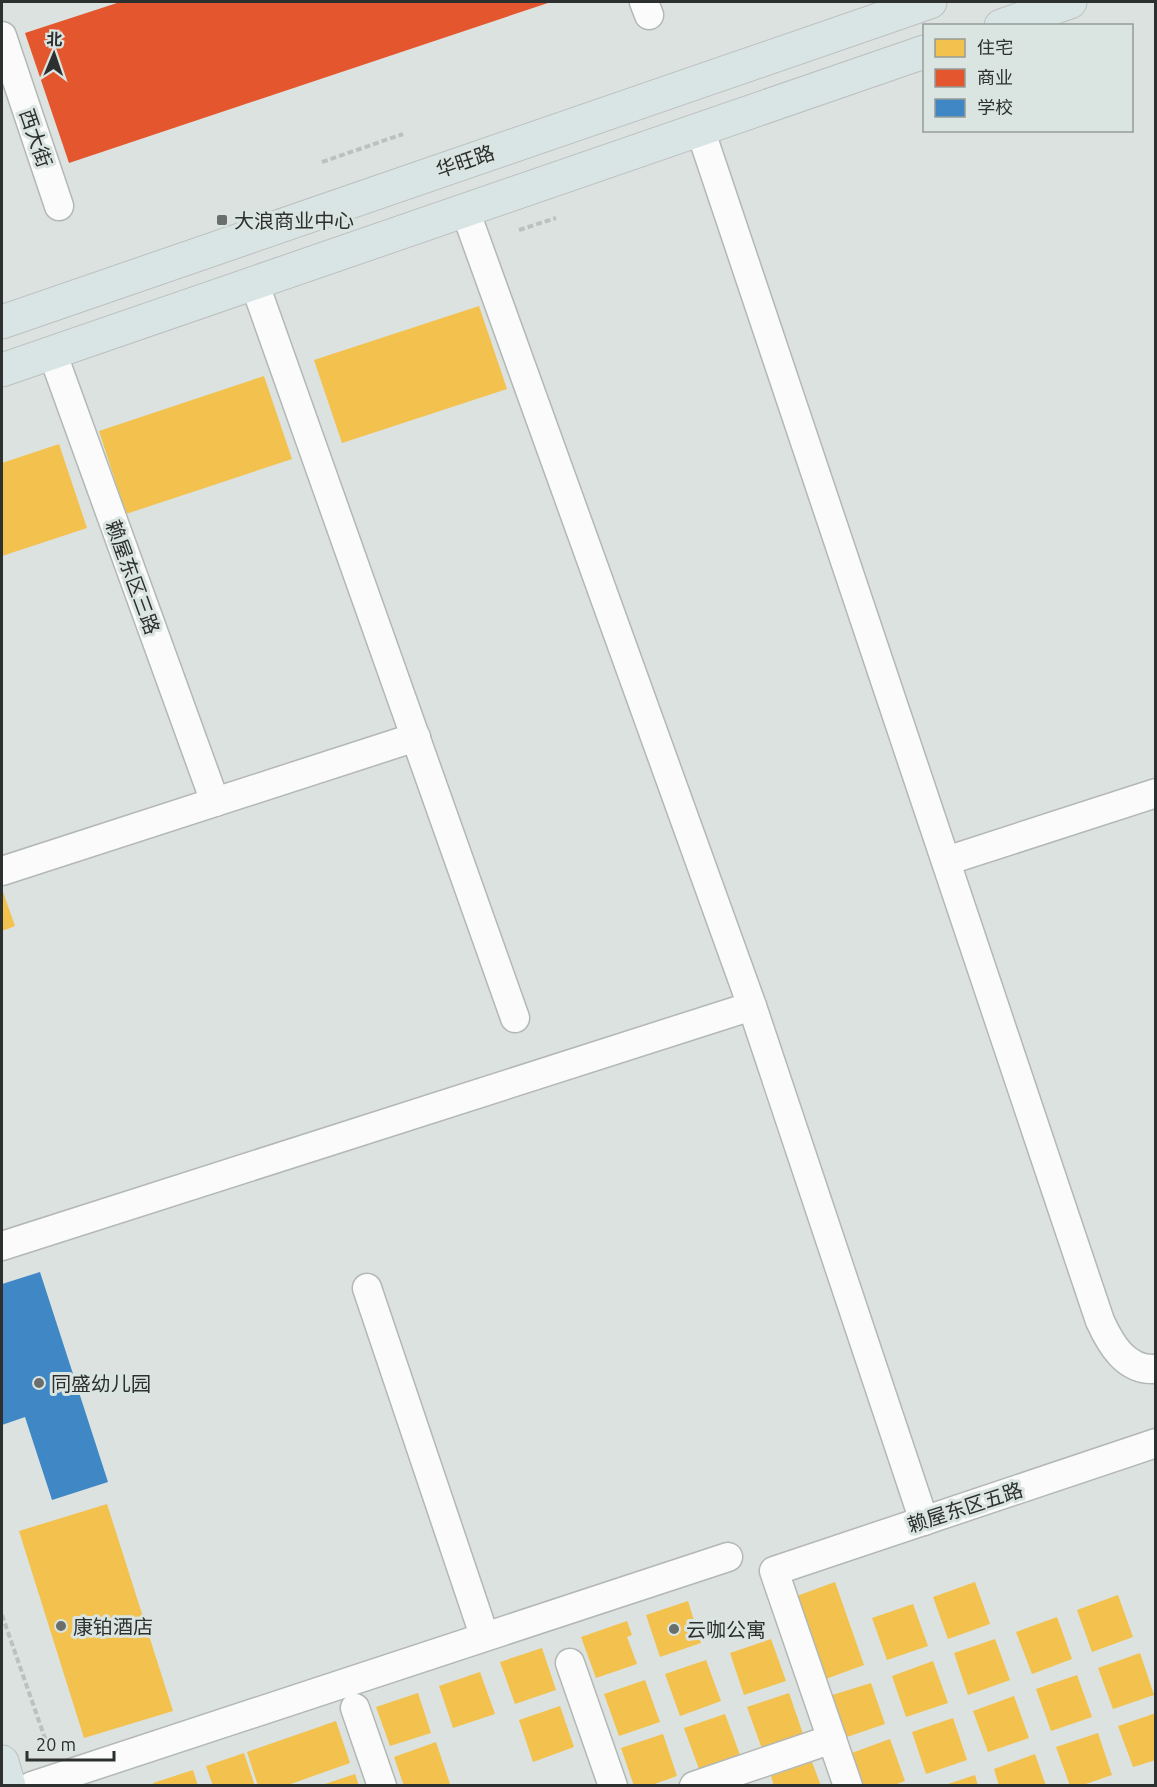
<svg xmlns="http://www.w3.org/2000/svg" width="1157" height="1787" font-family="Ubuntu,'Noto Sans SC',sans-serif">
<rect width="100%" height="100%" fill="#dce2df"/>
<!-- homes -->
<g fill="#f2c14e">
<path d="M479,306l28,83 -165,54 -28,-83z"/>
<path d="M264,376l28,83 -166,55 -27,-83z"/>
<path d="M59,444l28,84 -85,28v-93z"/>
<path d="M2,889l13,37 -13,5z"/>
<path d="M107,1504l66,207 -89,27 -65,-207z"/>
<path d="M835,1582l29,83 -41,15 -29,-83z"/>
<path d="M975,1582l15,42 -42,15 -15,-42z"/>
<path d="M1118,1595l15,42 -41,15 -15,-42z"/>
<path d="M688,1601l13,42 -41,14 -14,-42z"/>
<path d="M913,1604l15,42 -41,14 -15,-42z"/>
<path d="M1057,1617l15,42 -40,15 -16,-42z"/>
<path d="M627,1621l5,14 -5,2 10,27 -41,14 -15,-41z"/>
<path d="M771,1639l15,42 -42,14 -14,-42z"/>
<path d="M995,1639l15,41 -42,15 -14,-42z"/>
<path d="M542,1648l14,42 -41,14 -15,-42z"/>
<path d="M1140,1653l14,42 -41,14 -15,-41z"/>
<path d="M706,1660l15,41 -41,15 -15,-42z"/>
<path d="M933,1661l15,42 -42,14 -14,-41z"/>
<path d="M480,1672l15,42 -42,14 -14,-42z"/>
<path d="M1077,1675l15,42 -41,14 -15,-42z"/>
<path d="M645,1680l15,42 -41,14 -15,-42z"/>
<path d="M871,1683l14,41 -41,14 -15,-42z"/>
<path d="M418,1693l13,40 -41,13 -14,-39z"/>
<path d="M789,1693l14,41 -41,15 -15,-42z"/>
<path d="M1014,1696l15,42 -41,14 -15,-41z"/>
<path d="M560,1706l14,41 -41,15 -14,-42z"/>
<path d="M1156,1713v47l-23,7 -15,-41z"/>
<path d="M725,1714l15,41 -41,14 -15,-41z"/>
<path d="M953,1718l14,42 -41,14 -14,-42z"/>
<path d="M336,1721l14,42 -65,23h-27l-11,-34z"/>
<path d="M1098,1733l14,42 -32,11h-10l-14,-39z"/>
<path d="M663,1734l14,42 -28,10h-15l-13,-38z"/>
<path d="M890,1739l15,42 -13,5h-32l-11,-32z"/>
<path d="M436,1742l14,42 -46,2 -10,-29z"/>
<path d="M244,1753l11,33h-42l-7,-20z"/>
<path d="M1035,1754l11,32h-47l-5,-17z"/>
<path d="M812,1762l9,24h-47l-3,-10z"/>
<path d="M193,1770l5,16h-44l-1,-3z"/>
<path d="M355,1774l4,12h-37v-1z"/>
<path d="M975,1775l3,11h-33v-1z"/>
</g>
<!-- shops -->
<path fill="#e4572e" d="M120,2h431l-482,161 -44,-130z"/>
<!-- schools -->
<path fill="#3f88c5" d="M40,1272l68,210 -56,18 -27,-83 -23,8v-141z"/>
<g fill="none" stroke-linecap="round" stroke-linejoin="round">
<defs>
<g id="minor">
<path d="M644,2l5,13"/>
<path d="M2,36l57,170"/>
<path d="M700,129l400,1192c11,24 26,50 56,48"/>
<path d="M465,210l287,796 172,515"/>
<path d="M254,282l261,736"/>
<path d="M52,352l163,450"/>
<path d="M946,861l210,-68"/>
<path d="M2,871l414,-134"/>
<path d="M2,1246l750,-240"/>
<path d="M367,1288l117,347"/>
<path d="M570,1663l43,123"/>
<path d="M355,1708l27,78"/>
<path d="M32,1786l696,-229"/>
<path d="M694,1786l138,-47"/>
<path d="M848,1786l-74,-215 382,-128"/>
</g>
<g id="major">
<path d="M1001,26l69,-24"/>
<path d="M2,322l928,-320"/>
<path d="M2,370l922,-318"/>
<path d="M2,1762l7,24"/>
</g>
</defs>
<!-- minor casing -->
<use href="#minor" stroke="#b3b8b5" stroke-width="31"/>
<!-- major casing -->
<use href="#major" stroke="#bcc0bf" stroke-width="35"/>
<!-- path -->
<g stroke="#bec0bf" stroke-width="4" stroke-dasharray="6 3" stroke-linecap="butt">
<path d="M322,162l81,-28"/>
<path d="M519,230l37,-12"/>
<path d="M2,1615l47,135"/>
</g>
<!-- minor -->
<use href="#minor" stroke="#fafbfa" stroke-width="28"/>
<!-- major -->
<use href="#major" stroke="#d9e5e4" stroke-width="33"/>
</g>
<!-- markers -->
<g fill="#6a6e6d" stroke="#dae4e0" stroke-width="2">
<rect x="216" y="214" width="12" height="12" rx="3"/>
<circle cx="39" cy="1383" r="6"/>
<circle cx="61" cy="1626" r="6"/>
<circle cx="674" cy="1629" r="6"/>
</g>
<g text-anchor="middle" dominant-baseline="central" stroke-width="6" stroke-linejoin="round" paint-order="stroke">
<!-- street labels -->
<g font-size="20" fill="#2c302f" stroke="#dae4e0">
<text transform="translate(36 138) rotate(71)">西大街</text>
<text transform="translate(465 161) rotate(-19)">华旺路</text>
<text transform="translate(133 577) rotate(70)">赖屋东区三路</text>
<text transform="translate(965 1507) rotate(-18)">赖屋东区五路</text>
</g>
<!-- poi labels -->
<g font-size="20" fill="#2c302f" stroke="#dae4e0" text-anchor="start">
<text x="234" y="220">大浪商业中心</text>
<text x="51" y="1383">同盛幼儿园</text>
<text x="73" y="1626">康铂酒店</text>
<text x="686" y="1629">云咖公寓</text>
</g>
</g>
<!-- border -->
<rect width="1157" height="1787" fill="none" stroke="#2c302f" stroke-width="6"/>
<!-- legend -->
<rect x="923" y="24" width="210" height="108" fill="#dae4e0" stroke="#949c99" stroke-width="1.5"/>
<rect x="935" y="39" width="30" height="18" fill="#f2c14e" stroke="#949c99" stroke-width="1.5"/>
<text x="977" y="54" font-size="18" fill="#2c302f">住宅</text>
<rect x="935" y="69" width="30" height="18" fill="#e4572e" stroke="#949c99" stroke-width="1.5"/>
<text x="977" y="84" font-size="18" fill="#2c302f">商业</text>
<rect x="935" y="99" width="30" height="18" fill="#3f88c5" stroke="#949c99" stroke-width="1.5"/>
<text x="977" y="114" font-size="18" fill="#2c302f">学校</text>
<!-- north arrow -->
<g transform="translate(54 54) rotate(2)" stroke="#dae4e0" stroke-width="4.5" paint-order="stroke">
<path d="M0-4.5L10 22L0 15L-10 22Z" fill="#2c302f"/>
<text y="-9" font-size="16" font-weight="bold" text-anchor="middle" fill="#2c302f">北</text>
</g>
<!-- scale -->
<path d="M27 1751v9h87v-9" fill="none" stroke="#2c302f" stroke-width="3"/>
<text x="36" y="1751" font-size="18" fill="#2c302f" stroke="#dae4e0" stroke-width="4.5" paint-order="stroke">20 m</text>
</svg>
